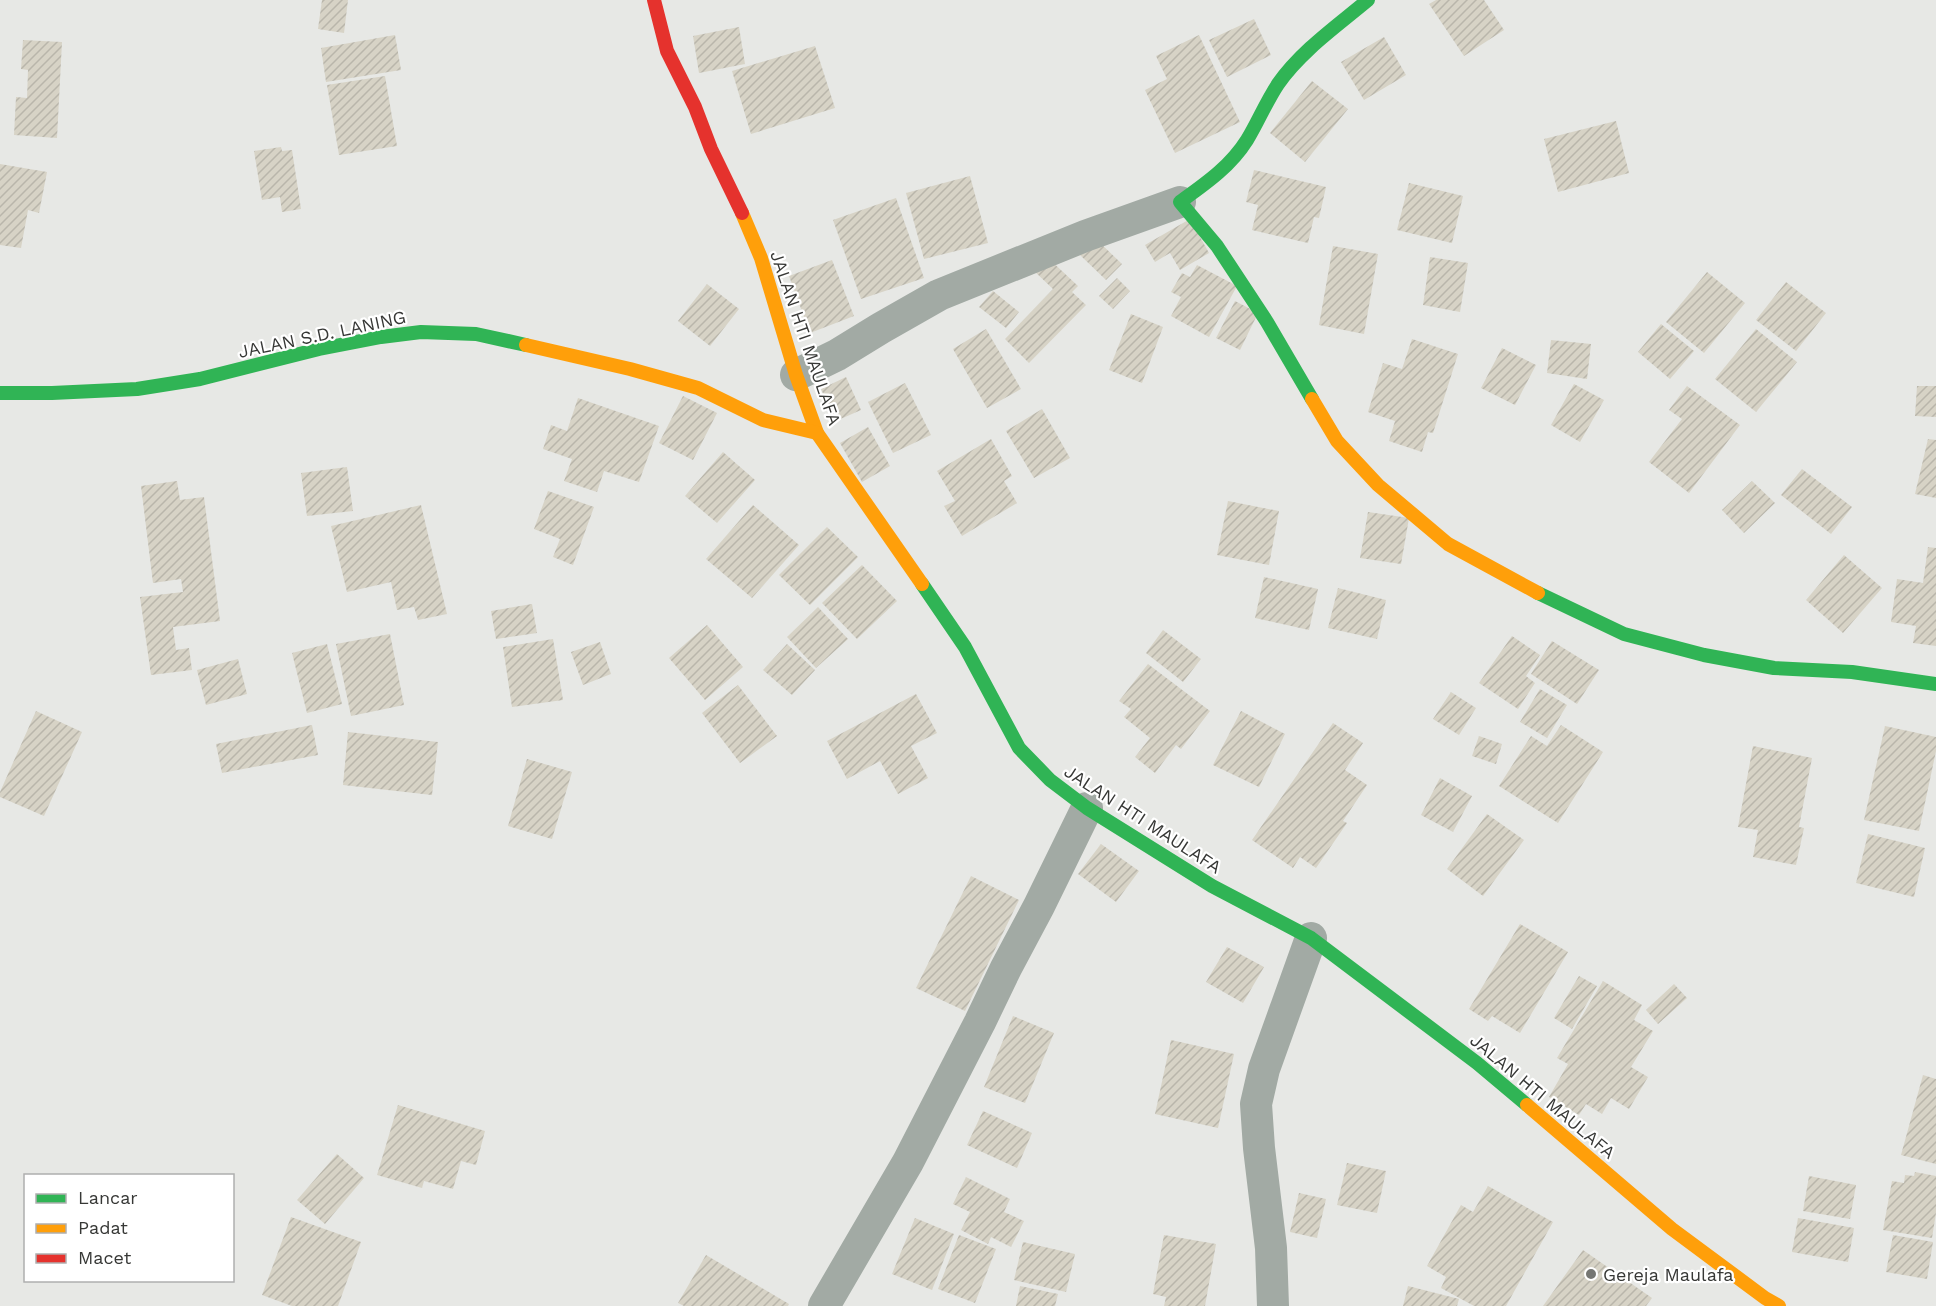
<svg xmlns="http://www.w3.org/2000/svg" width="1936" height="1306" font-family="'Work Sans',sans-serif">
<defs>
<pattern id="building-hatch" width="6" height="6" patternUnits="userSpaceOnUse" patternTransform="scale(1.5)"><rect width="6" height="6" fill="#d7d3c6"/><path d="M-1 1l2-2M0 6l6-6M5 7l2-2" fill="none" stroke="#b9b6ab"/></pattern>
</defs>
<rect width="100%" height="100%" fill="#e7e8e5"/>
<!-- building -->
<g fill="url(#building-hatch)">
<path d="M322,0h26l-4,33 -26,-4z"/>
<path d="M1436,0h48l20,30 -40,26 -35,-52z"/>
<path d="M1254,19l17,36 -44,22 -18,-37z"/>
<path d="M739,27l6,37 -46,9 -6,-37z"/>
<path d="M395,35l6,35 -75,12 -5,-34z"/>
<path d="M1199,35l41,87 -65,31 -30,-63 22,-11 -11,-23z"/>
<path d="M1384,37l22,38 -42,25 -23,-38z"/>
<path d="M23,40l39,2 -5,96 -43,-3 2,-38 11,1 1,-28 -7,-1z"/>
<path d="M815,46l20,62 -84,26 -19,-63z"/>
<path d="M385,76l12,70 -58,9 -12,-70z"/>
<path d="M1312,81l36,28 -43,53 -35,-29z"/>
<path d="M1616,121l13,52 -71,19 -14,-53z"/>
<path d="M281,147l1,4 10,-1 9,59 -19,3 -2,-15 -18,3 -8,-49z"/>
<path d="M0,164l47,8 -8,41 -11,-3 -7,38 -21,-3z"/>
<path d="M1254,170l72,17 -7,31 -5,-1 -6,26 -56,-13 6,-25 -12,-3z"/>
<path d="M970,176l18,67 -64,16 -18,-66z"/>
<path d="M1409,183l54,13 -11,47 -55,-13z"/>
<path d="M896,198l28,80 -63,21 -28,-79z"/>
<path d="M1190,219l19,34 -29,17 -10,-17 -15,9 -10,-17z"/>
<path d="M1096,239l26,25 -16,16 -26,-25z"/>
<path d="M1333,246l45,8 -14,80 -45,-9z"/>
<path d="M1046,256l32,30 -6,6 14,13 -57,58 -24,-24 48,-50 -20,-19z"/>
<path d="M1430,257l38,6 -8,49 -37,-7z"/>
<path d="M832,260l22,56 -44,17 -21,-57z"/>
<path d="M1197,265l40,21 -28,51 -38,-21 10,-19 -10,-5 11,-19 8,4z"/>
<path d="M1707,272l38,31 -41,50 -38,-31z"/>
<path d="M1117,278l13,13 -17,18 -14,-13z"/>
<path d="M1786,282l40,31 -30,38 -40,-31z"/>
<path d="M707,284l32,25 -29,37 -32,-25z"/>
<path d="M993,291l26,21 -13,16 -27,-21z"/>
<path d="M1235,301l23,12 -18,37 -24,-12z"/>
<path d="M1131,314l32,13 -21,56 -33,-13z"/>
<path d="M1661,324l33,27 -24,28 -32,-27z"/>
<path d="M986,329l35,60 -34,19 -34,-59z"/>
<path d="M1756,329l41,33 -41,50 -41,-33z"/>
<path d="M1412,339l46,15 -25,79 -5,-1 -6,20 -33,-11 6,-20 -27,-9 15,-49 19,6z"/>
<path d="M1551,340l40,4 -4,35 -40,-6z"/>
<path d="M1502,348l34,17 -21,40 -34,-17z"/>
<path d="M846,377l15,33 -25,11 -15,-32z"/>
<path d="M905,383l26,52 -38,18 -25,-51z"/>
<path d="M1574,384l30,16 -24,42 -29,-17z"/>
<path d="M1687,386l53,39 -51,68 -40,-31 33,-43 -13,-9z"/>
<path d="M1917,386h19v31l-21,-1z"/>
<path d="M683,396l34,17 -24,47 -34,-17z"/>
<path d="M578,398l81,28 -20,56 -35,-11 -7,21 -33,-11 8,-22 -29,-10 8,-24 16,6z"/>
<path d="M1042,409l28,49 -36,20 -28,-47z"/>
<path d="M868,427l22,39 -28,16 -22,-39z"/>
<path d="M991,439l21,37 -8,5 13,22 -55,33 -18,-30 11,-5 -18,-30z"/>
<path d="M1928,439l8,1v58l-21,-4z"/>
<path d="M723,452l32,28 -38,43 -32,-27z"/>
<path d="M347,467l6,44 -46,5 -6,-43z"/>
<path d="M1802,469l50,38 -21,27 -50,-39z"/>
<path d="M177,481l3,19 24,-3 16,124 -47,6 3,23 13,-2 3,22 -41,5 -11,-78 43,-5 -2,-13 -28,4 -12,-97z"/>
<path d="M1752,481l23,22 -31,30 -22,-23z"/>
<path d="M548,491l46,16 -21,58 -20,-8 7,-18 -26,-10z"/>
<path d="M1228,501l51,10 -10,54 -52,-10z"/>
<path d="M421,505l26,109 -29,6 -4,-13 -17,3 -6,-28 -44,10 -16,-66z"/>
<path d="M753,505l46,40 -47,53 -46,-39z"/>
<path d="M1368,512l41,6 -8,46 -41,-6z"/>
<path d="M827,527l31,30 -48,48 -31,-30z"/>
<path d="M1928,547l8,1v98l-23,-3 3,-17 -25,-4 6,-43 26,4z"/>
<path d="M1844,555l38,33 -39,45 -37,-33z"/>
<path d="M862,565l35,36 -40,38 -35,-36z"/>
<path d="M1264,577l54,12 -9,41 -54,-12z"/>
<path d="M1338,588l48,12 -9,39 -49,-11z"/>
<path d="M532,604l5,29 -41,6 -5,-28z"/>
<path d="M818,607l30,32 -32,29 -29,-31z"/>
<path d="M707,625l36,42 -38,33 -36,-42z"/>
<path d="M1163,630l38,29 -18,23 -37,-29z"/>
<path d="M390,634l14,71 -53,11 -15,-72z"/>
<path d="M1512,636l28,19 -14,21 9,7 -17,26 -39,-26z"/>
<path d="M553,639l10,61 -51,7 -9,-60z"/>
<path d="M1552,641l47,29 -22,34 -46,-30z"/>
<path d="M600,642l11,32 -28,11 -12,-33z"/>
<path d="M327,644l15,60 -35,9 -15,-60z"/>
<path d="M787,644l28,26 -23,25 -29,-25z"/>
<path d="M238,659l9,35 -41,11 -9,-35z"/>
<path d="M1148,664l62,47 -29,38 -5,-4 -21,28 -20,-16 15,-19 -26,-21 7,-8 -12,-8z"/>
<path d="M738,685l39,51 -37,27 -38,-50z"/>
<path d="M1540,689l27,16 -20,33 -27,-16z"/>
<path d="M1451,692l25,16 -17,27 -26,-16z"/>
<path d="M916,694l21,39 -26,13 17,32 -30,16 -18,-33 -33,18 -20,-38z"/>
<path d="M36,711l46,21 -38,84 -44,-19v-5z"/>
<path d="M1241,711l44,23 -26,53 -46,-22z"/>
<path d="M1333,723l30,20 -18,27 22,15 -24,36 4,2 -31,45 -16,-11 -7,11 -41,-28z"/>
<path d="M312,725l6,30 -96,18 -6,-29z"/>
<path d="M1561,725l42,27 -45,71 -59,-37 32,-50 16,10z"/>
<path d="M1885,726l51,11v14l-17,80 -55,-11z"/>
<path d="M348,732l90,10 -6,53 -89,-10z"/>
<path d="M1479,736l23,8 -6,20 -24,-8z"/>
<path d="M1753,746l59,12 -13,69 5,1 -8,37 -43,-8 5,-27 -20,-3z"/>
<path d="M527,759l45,13 -20,67 -44,-13z"/>
<path d="M1440,778l32,18 -19,36 -32,-17z"/>
<path d="M1487,814l37,26 -41,56 -36,-27z"/>
<path d="M1868,834l57,14 -11,49 -58,-14z"/>
<path d="M1101,844l38,27 -23,31 -38,-28z"/>
<path d="M971,876l48,24 -54,111 -49,-23z"/>
<path d="M1520,924l48,28 -48,81 -28,-17 -4,5 -19,-12z"/>
<path d="M1227,947l37,20 -21,36 -37,-21z"/>
<path d="M1579,976l18,10 -25,43 -18,-11z"/>
<path d="M1603,981l39,24 -8,15 19,11 -22,36 17,10 -19,32 -18,-11 -9,16 -16,-10 -7,11 -30,-18 19,-33 -11,-6z"/>
<path d="M1674,984l13,14 -29,26 -12,-14z"/>
<path d="M1013,1016l41,17 -29,70 -41,-16z"/>
<path d="M1171,1040l63,14 -16,74 -63,-14z"/>
<path d="M1923,1075l13,4v85l-35,-9z"/>
<path d="M398,1105l87,26 -9,34 -15,-4 -8,28 -29,-8 -2,7 -45,-13z"/>
<path d="M983,1111l49,22 -15,35 -50,-23z"/>
<path d="M337,1154l27,24 -39,46 -28,-24z"/>
<path d="M1347,1163l39,8 -9,42 -40,-8z"/>
<path d="M1915,1172l21,4v37l-4,25 -49,-8 9,-49 12,2 1,-8 9,1z"/>
<path d="M1809,1176l47,9 -6,34 -47,-8z"/>
<path d="M966,1177l44,22 -6,13 20,9 -13,26 -20,-10 -3,7 -27,-14 9,-18 -17,-8z"/>
<path d="M1488,1186l65,36 -47,84h-32l-33,-18 5,-11 -19,-11 34,-61 12,7z"/>
<path d="M1299,1193l27,6 -9,39 -27,-6z"/>
<path d="M291,1217l70,25 -23,64h-46l-30,-11z"/>
<path d="M915,1218l39,16 -22,56 -40,-16z"/>
<path d="M1798,1218l56,10 -6,34 -56,-10z"/>
<path d="M959,1235l37,14 -21,54 -37,-14z"/>
<path d="M1164,1235l52,9 -11,62h-41l2,-9 -13,-3z"/>
<path d="M1893,1235l40,7 -6,37 -41,-7z"/>
<path d="M1023,1242l52,12 -9,38 -52,-12z"/>
<path d="M1583,1250l69,48 -6,8h-103z"/>
<path d="M706,1255l83,49 -1,2h-104l-6,-3z"/>
<path d="M1020,1286l38,8 -3,12h-39z"/>
<path d="M1408,1286l51,13 -2,7h-54z"/>
</g>
<g fill="none" stroke-linecap="round" stroke-linejoin="round">
<!-- street -->
<g stroke="#a2aaa4" stroke-width="32">
<path d="M796,375l41,-20 44,-27 58,-33 146,-59 95,-34"/>
<path d="M824,1306l84,-144 72,-140 26,-54 33,-62 48,-98"/>
<path d="M1273,1306l-2,-58 -12,-100 -3,-44 8,-35 47,-131"/>
</g>
<!-- fast -->
<g stroke="#30b455" stroke-width="14">
<path d="M0,393h52l85,-4 63,-10 119,-30 62,-12 40,-5 55,2 50,11"/>
<path d="M1312,399l-45,-77 -50,-76 -37,-44c25,-18 50,-35 67,-62 11,-18 19,-38 31,-56 23,-33 59,-58 90,-84"/>
<path d="M922,584l43,63 54,101 31,32 37,28 125,78 99,52 166,125 50,42"/>
<path d="M1538,593l86,41 80,21 70,13 78,4 84,12"/>
</g>
<!-- slow -->
<g stroke="#ff9f0a" stroke-width="14">
<path d="M742,213l19,45 35,117 21,58 105,151"/>
<path d="M526,345l104,24 68,19 65,32 54,13"/>
<path d="M1312,399l25,42 41,44 70,59 90,49"/>
<path d="M1527,1105l145,124 93,69 14,8"/>
</g>
<!-- jam -->
<path stroke="#e5322d" stroke-width="14" d="M654,0l13,51 28,56 16,42 31,64"/>
</g>
<!-- markers -->
<circle fill="#757673" stroke="#fff" stroke-width="2" cx="1591" cy="1274" r="6"/>
<g text-anchor="middle" dominant-baseline="central" stroke-width="4.5" stroke-linejoin="round" paint-order="stroke">
<!-- street labels -->
<g font-size="18" fill="#373836" stroke="#fff">
<text transform="translate(322 334) rotate(-12)">JALAN S.D. LANING</text>
<text transform="translate(806 338) rotate(71)">JALAN HTI MAULAFA</text>
<text transform="translate(1143 819) rotate(33)">JALAN HTI MAULAFA</text>
<text transform="translate(1543 1096) rotate(40)">JALAN HTI MAULAFA</text>
</g>
<!-- poi labels -->
<g font-size="18" fill="#373836" stroke="#fff" text-anchor="start">
<text x="1603" y="1274">Gereja Maulafa</text>
</g>
</g>
<!-- legend -->
<rect x="24" y="1174" width="210" height="108" fill="#ffffff" stroke="#afafaf" stroke-width="1.5"/>
<rect x="36" y="1194" width="30" height="9" fill="#30b455" stroke="#afafaf" stroke-width="1.5"/>
<text x="78" y="1204" font-size="18" fill="#373836">Lancar</text>
<rect x="36" y="1224" width="30" height="9" fill="#ff9f0a" stroke="#afafaf" stroke-width="1.5"/>
<text x="78" y="1234" font-size="18" fill="#373836">Padat</text>
<rect x="36" y="1254" width="30" height="9" fill="#e5322d" stroke="#afafaf" stroke-width="1.5"/>
<text x="78" y="1264" font-size="18" fill="#373836">Macet</text>
</svg>
